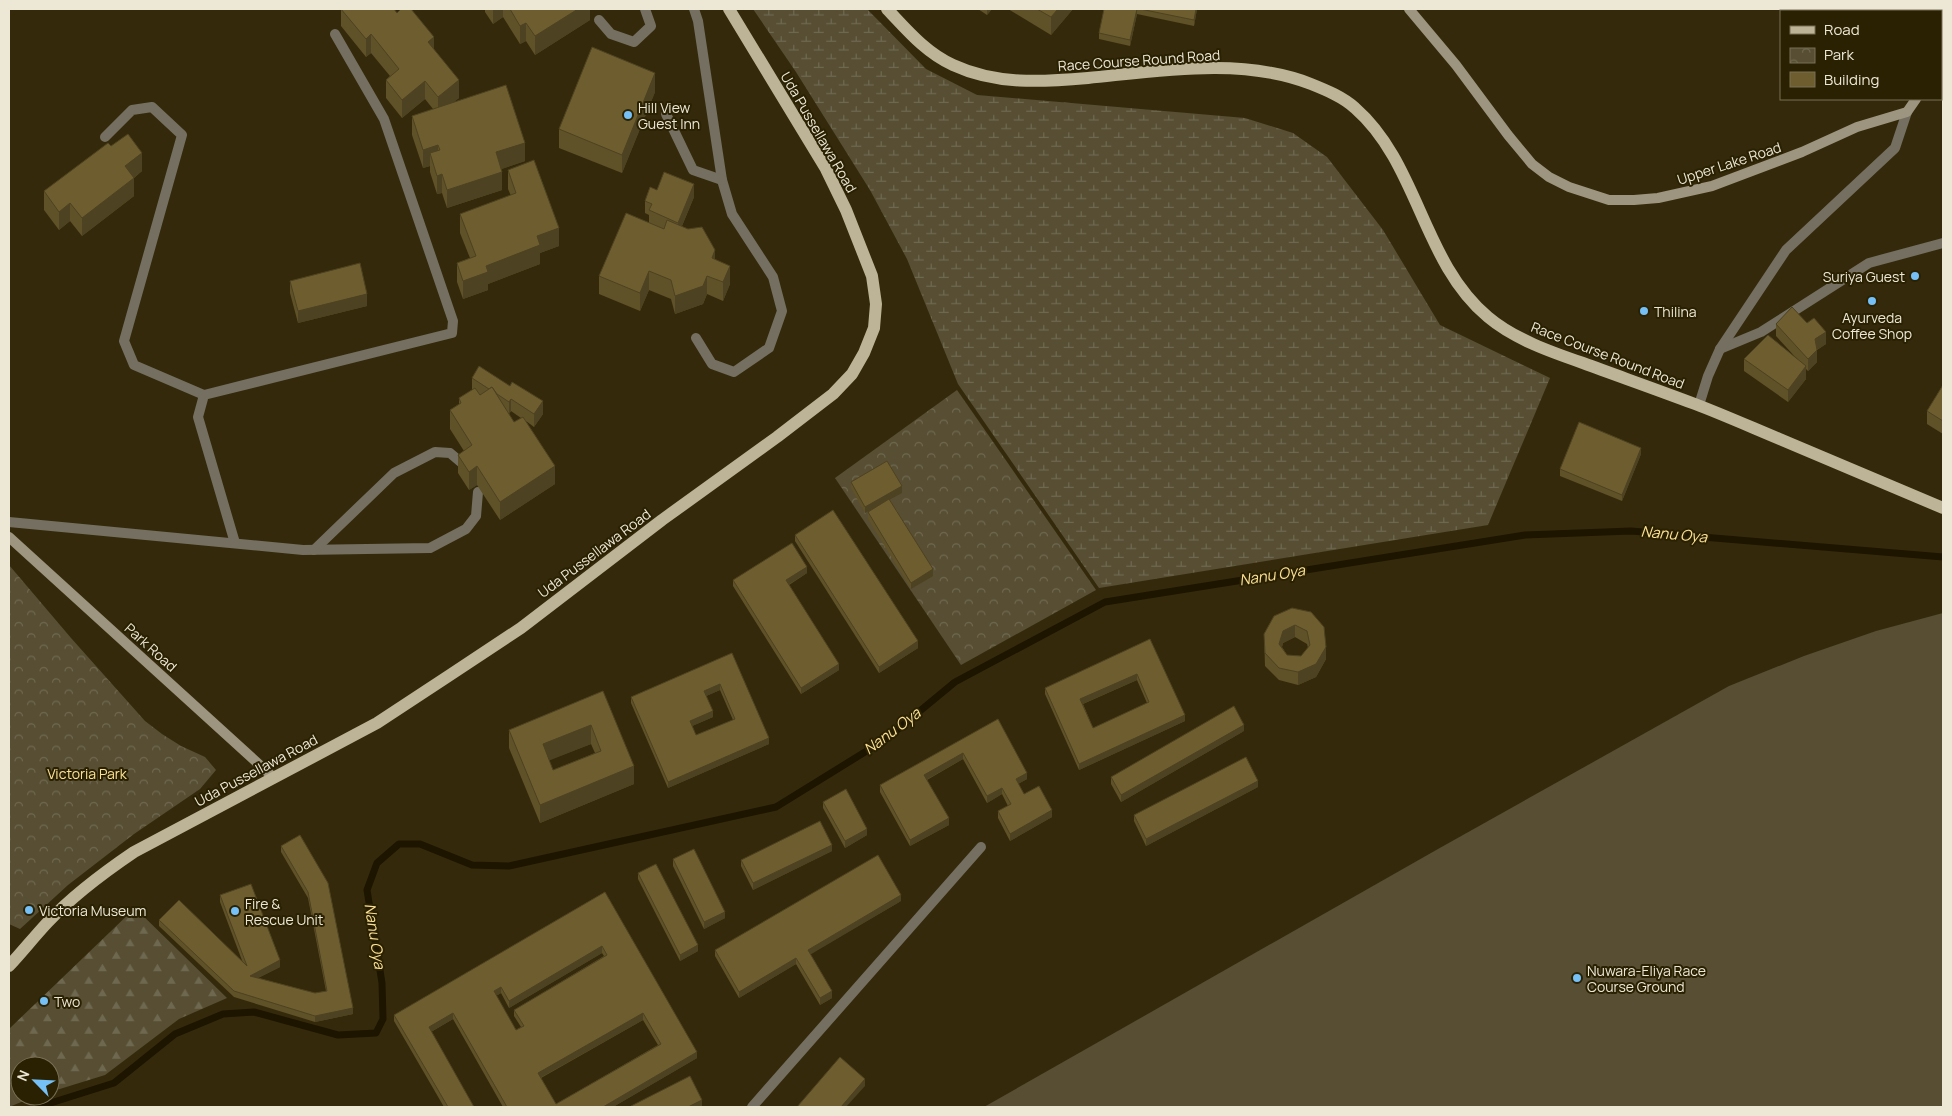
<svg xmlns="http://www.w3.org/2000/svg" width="1952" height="1116" font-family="Manrope,sans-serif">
<defs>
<pattern id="forest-firs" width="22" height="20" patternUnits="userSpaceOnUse" patternTransform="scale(1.25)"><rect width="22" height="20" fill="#574e34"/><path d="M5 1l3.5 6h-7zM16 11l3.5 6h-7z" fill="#6f6850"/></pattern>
<pattern id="wetland-marsh" width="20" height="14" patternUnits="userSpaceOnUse" patternTransform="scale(1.25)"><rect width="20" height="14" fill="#574e34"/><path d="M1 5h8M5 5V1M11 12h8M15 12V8" fill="none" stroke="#6f6850"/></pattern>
<pattern id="park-crowns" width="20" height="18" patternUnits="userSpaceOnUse" patternTransform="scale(1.25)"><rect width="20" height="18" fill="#574e34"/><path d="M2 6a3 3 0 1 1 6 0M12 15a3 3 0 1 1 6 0" fill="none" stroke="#6f6850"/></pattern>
</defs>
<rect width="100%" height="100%" fill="#342a0b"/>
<!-- green -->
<path fill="#574e34" d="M1943,613v494h-959l454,-258 291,-163 75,-30 72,-25z"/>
<!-- forest -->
<path fill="url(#forest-firs)" d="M135,908l92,90 -48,21 -74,56 -55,17v-26h-30v30h16l-27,11v-78z"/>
<!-- wetland -->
<path fill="url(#wetland-marsh)" d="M753,9h114l59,60 51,26 268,23 48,15 34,24 56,73 57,95 110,53 -62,147 -389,63 -141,-204 -51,-125 -37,-69 -74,-118z"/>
<!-- park -->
<g fill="url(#park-crowns)">
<path d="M957,390l139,200 -135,75 -126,-187z"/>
<path d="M9,565l62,73 74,83 17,13 19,12 24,11 11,13 -16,19 -66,45 -66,51 -48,44 -11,-5z"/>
</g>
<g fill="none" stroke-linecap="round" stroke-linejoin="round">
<!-- stream -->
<path stroke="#1d1500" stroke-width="7" d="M38,1107l76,-24 61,-49 48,-20 31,-2 84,23 38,-2 7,-14 -1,-36 -15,-93 10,-27 22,-19h21l52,21 37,1 267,-59 110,-68 69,-57 150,-80 420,-67 106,-4 312,26"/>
<!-- lane -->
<g stroke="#746f61" stroke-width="10">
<path d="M694,9l4,12 24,159 10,34 41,63 9,34 -13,37 -35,24 -22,-8 -16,-26"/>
<path d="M599,20l12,14 23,8 17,-16 -6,-17"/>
<path d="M666,114l27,56 29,10"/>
<path d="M105,137l27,-27 20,-3 30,28 -58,206 10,24 70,30"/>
<path d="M1720,349l41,-17 108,-69 74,-20"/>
<path d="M9,522l294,28 127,-2 36,-19 10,-13 2,-24"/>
<path d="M235,543l-37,-126 6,-22 248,-62 1,-12 -69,-202 -49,-85"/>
<path d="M314,550l80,-77 41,-21 15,1 13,11"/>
<path d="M752,1107l229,-260"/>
</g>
<!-- street -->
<path stroke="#746f61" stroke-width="10" d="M1699,405l9,-29 12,-27 66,-99 109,-102 12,-36"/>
<!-- secondary -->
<g stroke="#9d957f" stroke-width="10">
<path d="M1409,9l47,56 52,70 24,29 17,13 20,10 40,13h25l24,-2 54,-12 90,-34 55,-25 50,-15 9,-13"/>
<path d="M1941,58l2,-4"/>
<path d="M9,537l265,241"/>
</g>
<!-- primary -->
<g stroke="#bdb396" stroke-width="12">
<path d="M887,9c20,21 39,44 66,56 43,20 89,17 135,13 71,-7 155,-21 223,6 15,6 32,13 44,24 64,56 67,154 133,209 26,22 63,35 95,46 38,14 75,27 112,41 29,11 58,24 87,36 54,23 107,45 161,68"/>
<path d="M9,966c13,-14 25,-29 38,-43 26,-28 56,-50 87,-71l243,-129 73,-48 71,-47 141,-108 115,-83 56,-43 19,-20 12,-21 10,-25 2,-24 -4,-28 -26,-66 -20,-41 -97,-160"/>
</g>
</g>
<!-- wall -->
<g fill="#5f5128" fill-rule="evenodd">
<path d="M341,9l56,4 37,37 25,48 -7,5 73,58 -24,8 1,21 -55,18 -5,-15 -5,1 -7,-22v-6l-7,2 -11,-33v-19l21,-7 -8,-10 -23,19 -16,-20v-18l4,-4 -19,-23 -5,4 -25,-31z"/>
<path d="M485,9h105v11l-55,35 -9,-14 -6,3 -17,-27 -10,7 -8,-12z"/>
<path d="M978,9h14l-5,6z"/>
<path d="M1008,9h65l-22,26z"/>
<path d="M1104,9h93l-3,17 -57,-12 -7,32 -31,-7v-6z"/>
<path d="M655,92l-33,81 -63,-25v-19z"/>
<path d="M111,146l31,25 -8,7v18l-52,40 -12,-15 -11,9 -15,-20v-19z"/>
<path d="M508,170l51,76 -19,7v11l-52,20v6l-25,9 -6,-17v-19l13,-5 -10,-25v-19l51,-18 -3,-7z"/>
<path d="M657,190l37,7 -12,29 33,33 15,25 -7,17 -16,-7 -4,10 -28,10 -4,-15 -22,-9 -9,21 -41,-17v-18l50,-54v-7l-4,-2v-12z"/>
<path d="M290,281l77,25 -69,17 -8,-30z"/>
<path d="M1776,324l50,20 -9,6v12l-9,9 -2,-2v10l-18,23 -44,-31v-12l54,1 -22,-24z"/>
<path d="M472,378l71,36 -9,13 -8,-6 29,63 -55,36 -23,-35 -8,5 -11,-17v-18l6,-4 -14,-22v-19l9,-6v-6l13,-8zM511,411l10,7 -7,4 -5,-8z"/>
<path d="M1943,385v49l-16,-10v-13z"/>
<path d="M1641,454l-19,47 -62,-25v-7z"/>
<path d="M851,482l51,11 -12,6 43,77 -22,13 -43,-70v-7l11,-6 -14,7 -14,-25z"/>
<path d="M795,535l123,113 -39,25 -84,-132z"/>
<path d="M807,573l-18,12 50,85 -38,24 -68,-108v-6z"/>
<path d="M1292,608l34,51 -10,18 -18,8 -19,-5 -14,-14 -1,-32zM1295,637l12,7 1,4 -7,8 -14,-1 -5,-8 1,-4z"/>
<path d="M1150,639l35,82 -106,49 -34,-76v-6zM1137,680l10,23 -54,25 -10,-24z"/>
<path d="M732,653l37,91 -101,44 -37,-85v-6zM720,690l13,30 -37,15 -4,-9 21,-9 -7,-21z"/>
<path d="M603,691l31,93 -94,39 -31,-75v-18zM591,744l4,9 -42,17 -4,-10z"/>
<path d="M998,719l29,60 -9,5 6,10 28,23 -42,24 -12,-23v-7l10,-5 -6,-12 -15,9 -24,-44 -36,21 22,45 -39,21 -30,-54v-7z"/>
<path d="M1244,731l-123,71 -10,-18v-7z"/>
<path d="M1258,787l-112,59 -12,-25v-6z"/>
<path d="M823,802l44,33 -22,13 -22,-40z"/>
<path d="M300,835l53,179 -38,8 -81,-25 -75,-71v-6l84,43 -23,-61v-7l60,72 -22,11 57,15 11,-2 -18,-93 -27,-46v-6z"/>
<path d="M832,851l-79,39 -12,-24v-6z"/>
<path d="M673,859l52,59 -21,11 -31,-63z"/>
<path d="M638,873l60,78 -18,10 -42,-82z"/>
<path d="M605,892l92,166 -84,49h-110l-50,-88 -22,13 43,75h-30l-50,-86v-6zM602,953l2,3 -90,54v6l7,11 -5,3 -20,-34 5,-3 8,15zM643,1020l15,25 -102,59 -15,-26z"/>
<path d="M901,901l-91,53 22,44 -12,7 -24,-41 -57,34 -24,-42v-6z"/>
</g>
<!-- shaded-wall -->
<g fill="#4d4221">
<path d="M493,9h10v8l-10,7z"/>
<path d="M578,9h12v11l-55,35v-19z"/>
<path d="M987,9h5l-5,6z"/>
<path d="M1058,9h15l-22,26v-18z"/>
<path d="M1137,9v5l-7,32v-6z"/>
<path d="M1196,9h1l-3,17v-6z"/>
<path d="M526,23v18l-6,3v-18z"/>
<path d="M371,34v19l-5,4v-18z"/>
<path d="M434,37v19l-6,-14z"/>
<path d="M655,73v19l-33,81v-18z"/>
<path d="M459,80v18l-21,17v-18z"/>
<path d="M425,81v18l-23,19v-18z"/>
<path d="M525,143v18l-29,10v-19z"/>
<path d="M438,145v18l-8,-10v13l-7,2v-18z"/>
<path d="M142,153v18l-17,14v-19z"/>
<path d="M502,172v18l-55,18v-18z"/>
<path d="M442,174v19l-5,1v-18z"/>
<path d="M134,178v18l-52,40v-18z"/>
<path d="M694,184v13l-16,38v-12z"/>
<path d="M70,203v18l-11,9v-18z"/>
<path d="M559,228v18l-19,7v11l-52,20v6l-25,9v-18l23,-15 51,-30z"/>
<path d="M715,250v19l-3,-11z"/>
<path d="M730,266v18l-7,17v-19z"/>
<path d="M649,271v19l-9,21v-18z"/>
<path d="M707,276v18l-4,10 -28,10v-18z"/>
<path d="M367,294v12l-69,17v-12z"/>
<path d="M1826,332v12l-11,7v-12z"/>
<path d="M1817,350v12l-9,9v-12z"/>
<path d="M1806,366v13l-18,23v-12z"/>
<path d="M511,399v12l-2,3v-12z"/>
<path d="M543,401v13l-9,13v-13z"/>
<path d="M1641,448v6l-19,47v-6z"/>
<path d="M477,466v19l-8,5v-18z"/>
<path d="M555,466v18l-55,36v-18z"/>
<path d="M902,486v7l-37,20v-6z"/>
<path d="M807,567v6l-21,13v-6z"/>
<path d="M933,569v7l-22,13v-6z"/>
<path d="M1295,625v12l-12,6 -4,14v-13l4,-13z"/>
<path d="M918,641v7l-39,25v-6z"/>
<path d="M1326,647v12l-10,18 -18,8v-13z"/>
<path d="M839,664v6l-38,24v-6z"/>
<path d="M1137,674v6l-57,25v-6z"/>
<path d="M720,684v6l-16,7v-6z"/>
<path d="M713,711v6l-23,10v-6z"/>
<path d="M1185,715v6l-106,49v-6z"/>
<path d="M591,725v19l-48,19v-19z"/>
<path d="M1244,725v6l-123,71v-7z"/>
<path d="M769,738v6l-101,44v-6z"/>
<path d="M963,753v6l-39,22v-6z"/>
<path d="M634,766v18l-94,39v-18z"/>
<path d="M1027,773v6l-11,6v-6z"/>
<path d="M1258,781v6l-112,59v-7z"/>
<path d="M1002,788v6l-15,9v-7z"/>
<path d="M1052,810v7l-42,24v-7z"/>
<path d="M949,818v7l-39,21v-6z"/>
<path d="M867,829v6l-22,13v-7z"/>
<path d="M832,845v6l-79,39v-7z"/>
<path d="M901,895v6l-93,55v-6z"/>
<path d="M725,912v6l-21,11v-7z"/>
<path d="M698,945v6l-18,10v-6z"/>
<path d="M602,946v7l-93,55v-7z"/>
<path d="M796,958v6l-57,34v-6z"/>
<path d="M280,960v7l-30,15v-6z"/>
<path d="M501,987v6l-7,4v-6z"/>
<path d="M832,991v7l-12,7v-7z"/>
<path d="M353,1008v6l-38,8v-6z"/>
<path d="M453,1013v6l-24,14v-6z"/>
<path d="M643,1013v7l-105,59v-6z"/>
<path d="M697,1052v6l-84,49h-10z"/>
<path d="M865,1079v7l-19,21h-5z"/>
<path d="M702,1100v6l-2,1h-12z"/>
</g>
<!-- building -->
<g fill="#6e5e2f" stroke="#4d4221" fill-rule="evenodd">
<path d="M341,9h53l3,4 4,-4h10l23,28 -6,5 31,38 -21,17 -13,-16 -23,19 -16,-20 13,-11 -28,-35 -5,5z"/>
<path d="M510,9h68l-43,27 -9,-13 -6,3z"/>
<path d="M1037,9h21l-7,8z"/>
<path d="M1104,9h33l-7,31 -31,-7z"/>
<path d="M1140,9h56l-2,11z"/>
<path d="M592,47l63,26 -33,82 -63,-26z"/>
<path d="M506,85l19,58 -29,9 6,20 -55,18 -5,-16 -5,2 -7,-23 10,-3 -2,-5 -15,5 -11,-34z"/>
<path d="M128,134l14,19 -17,13 9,12 -52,40 -12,-15 -11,9 -15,-21 64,-48 3,3z"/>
<path d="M534,160l25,68 -22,8 3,9 -54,21 2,6 -25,9 -6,-18 19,-7 -16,-42 56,-21 -8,-23z"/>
<path d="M664,172l30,12 -16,39 -29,-13 3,-6 -7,-3 5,-14 7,3z"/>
<path d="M626,213l38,16 3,-9 21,9 14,-2 13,23 -3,8 18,8 -7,16 -16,-6 -4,10 -28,10 -4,-16 -22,-9 -9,22 -41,-17z"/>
<path d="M360,263l7,31 -69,17 -8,-30z"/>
<path d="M1792,307l15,16 7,-5 12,14 -11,7 2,11 -9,9 -32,-35z"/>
<path d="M1768,335l38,31 -18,24 -44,-31z"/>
<path d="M479,366l31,20 2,-4 31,19 -9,13 -23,-15 -2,3 -12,-8 -5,-7 -3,2 -17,-11z"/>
<path d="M1943,385v36l-16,-10z"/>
<path d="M492,387l22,35 9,-5 32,49 -55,36 -23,-36 -8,6 -11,-17 14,-10 -22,-35 11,-7 -2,-5 16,-10 5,7z"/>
<path d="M1579,422l62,26 -19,47 -62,-26z"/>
<path d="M887,461l15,25 -37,21 -14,-25z"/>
<path d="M889,499l44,70 -22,14 -43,-71z"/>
<path d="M833,510l85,131 -39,26 -84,-132z"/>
<path d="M792,543l15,24 -21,13 53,84 -38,24 -68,-108z"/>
<path d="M1292,608l19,4 13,15 2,20 -10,17 -18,8 -19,-4 -14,-15 -1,-19 10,-18zM1295,625l12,6 3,14 -9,11 -14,-1 -8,-11 4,-13z"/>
<path d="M1150,639l35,76 -106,49 -34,-76zM1137,674l12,28 -56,26 -13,-29z"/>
<path d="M732,653l37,85 -101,44 -37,-85zM720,684l15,35 -39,16 -6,-14 23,-10 -9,-20z"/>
<path d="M603,691l31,75 -94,39 -31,-75zM591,725l10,26 -48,19 -10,-26z"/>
<path d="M1234,706l10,19 -123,70 -10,-18z"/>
<path d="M998,719l29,54 -11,6 8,15 15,-8 13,24 -42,24 -12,-23 13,-7 -9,-16 -15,8 -24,-43 -39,22 25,43 -39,22 -30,-55z"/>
<path d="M1246,757l12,24 -112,58 -12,-24z"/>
<path d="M846,789l21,40 -22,12 -22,-39z"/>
<path d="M820,821l12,24 -79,38 -12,-23z"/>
<path d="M300,835l28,48 25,125 -38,8 -81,-25 -75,-71 20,-20 68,66 -27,-71 31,-11 29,76 -30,16 65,17 12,-2 -19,-99 -27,-46z"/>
<path d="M694,849l31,63 -21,10 -31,-63z"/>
<path d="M878,855l23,40 -93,55 24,41 -12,7 -24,-40 -57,34 -24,-42z"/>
<path d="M656,864l42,81 -18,10 -42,-82z"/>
<path d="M605,892l92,160 -94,55h-96l-54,-94 -24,14 45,80h-26l-54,-92zM602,946l5,9 -93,55 10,16 -8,4 -22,-39 7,-4 8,14zM643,1013l18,31 -105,60 -18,-31z"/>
<path d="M840,1057l25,22 -24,28h-44z"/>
<path d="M690,1076l12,24 -14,7h-56l-1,-1z"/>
</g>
<!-- markers -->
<g fill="#75c0f6" stroke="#2a2102" stroke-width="2">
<circle cx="628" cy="115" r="5"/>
<circle cx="1915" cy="276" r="5"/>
<circle cx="1872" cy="301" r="5"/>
<circle cx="1644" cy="311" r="5"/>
<circle cx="29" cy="910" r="5"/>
<circle cx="235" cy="911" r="5"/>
<circle cx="1577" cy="978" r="5"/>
<circle cx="44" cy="1001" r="5"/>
</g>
<g text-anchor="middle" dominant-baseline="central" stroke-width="4" stroke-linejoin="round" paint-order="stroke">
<!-- street labels -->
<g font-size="14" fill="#ede7d5" stroke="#2a2102">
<text transform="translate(1139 60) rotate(-4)">Race Course Round Road</text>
<text transform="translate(819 132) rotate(60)">Uda Pussellawa Road</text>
<text transform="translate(1729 163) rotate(-18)">Upper Lake Road</text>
<text transform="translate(1608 355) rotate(21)">Race Course Round Road</text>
<text transform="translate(594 553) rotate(-37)">Uda Pussellawa Road</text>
<text transform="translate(151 647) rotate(42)">Park Road</text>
<text transform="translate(256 770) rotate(-28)">Uda Pussellawa Road</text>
</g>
<!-- poi labels -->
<g font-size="14" fill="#ede7d5" stroke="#2a2102" text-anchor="start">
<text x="638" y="107">Hill View<tspan x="638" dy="16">Guest Inn</tspan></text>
<text x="1905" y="276" text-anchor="end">Suriya Guest</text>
<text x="1654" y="311">Thilina</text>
<text x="1872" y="317" text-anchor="middle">Ayurveda<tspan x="1872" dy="16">Coffee Shop</tspan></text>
<text x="245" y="903">Fire &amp;<tspan x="245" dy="16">Rescue Unit</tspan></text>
<text x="39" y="910">Victoria Museum</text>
<text x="1587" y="970">Nuwara-Eliya Race<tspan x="1587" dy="16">Course Ground</tspan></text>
<text x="54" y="1001">Two</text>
</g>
<!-- park labels -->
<g font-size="14" fill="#fce296" stroke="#2a2102">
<text x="87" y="773">Victoria Park</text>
</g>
<!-- water labels -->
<g font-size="15" font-style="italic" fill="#fce195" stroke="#2a2102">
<text transform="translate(1674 534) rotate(5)">Nanu Oya</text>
<text transform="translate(1272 575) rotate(-9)">Nanu Oya</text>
<text transform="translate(892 731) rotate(-37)">Nanu Oya</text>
<text transform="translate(375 936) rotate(81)">Nanu Oya</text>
</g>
</g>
<!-- border -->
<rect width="1952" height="1116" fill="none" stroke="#ede7d5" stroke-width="20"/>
<!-- legend -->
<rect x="1780" y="10" width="162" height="90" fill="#2a2102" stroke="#787056"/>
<rect x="1790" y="26" width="25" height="8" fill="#bdb396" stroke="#787056"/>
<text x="1824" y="35" font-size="15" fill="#ede7d5">Road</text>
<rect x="1790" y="48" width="25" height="15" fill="url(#park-crowns)" stroke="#787056"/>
<text x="1824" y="60" font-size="15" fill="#ede7d5">Park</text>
<rect x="1790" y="72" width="25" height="15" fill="#6e5e2f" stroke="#787056"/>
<text x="1824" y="85" font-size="15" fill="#ede7d5">Building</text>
<!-- north arrow -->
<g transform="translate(35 1081) rotate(294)"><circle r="24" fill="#2a2102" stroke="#787056"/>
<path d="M0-4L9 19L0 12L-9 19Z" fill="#75c0f6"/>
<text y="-8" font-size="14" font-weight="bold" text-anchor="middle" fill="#ede7d5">N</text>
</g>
</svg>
